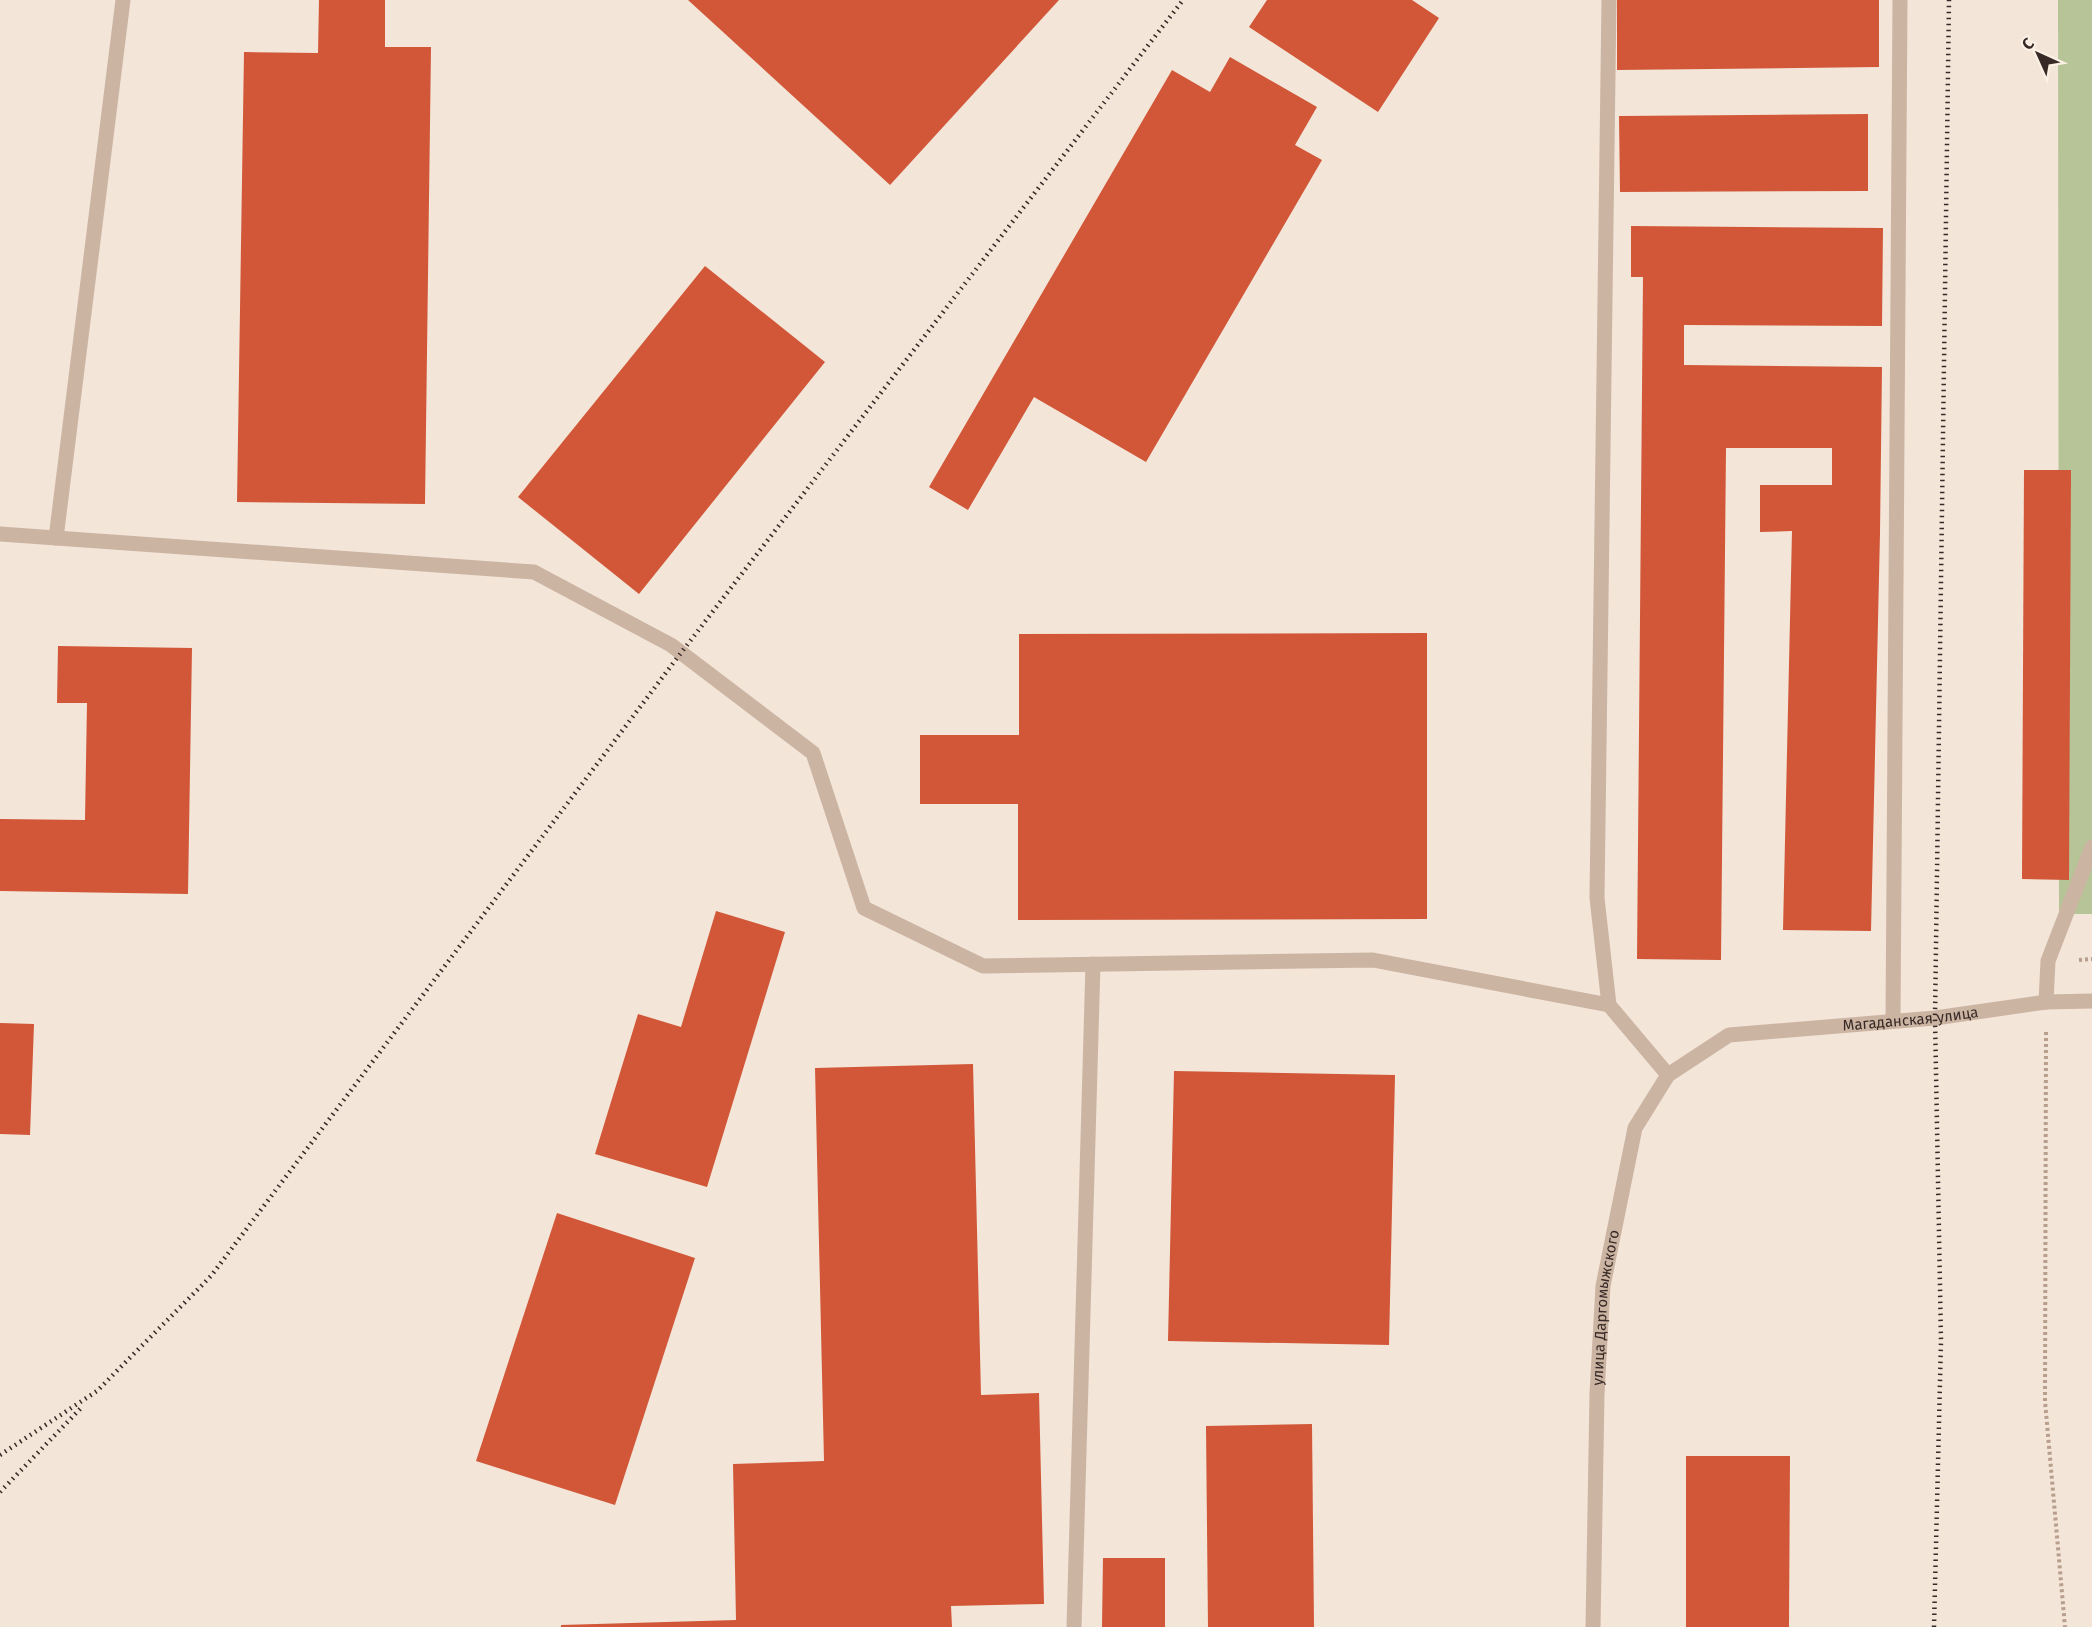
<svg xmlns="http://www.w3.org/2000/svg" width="2092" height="1627" font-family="'Fira Sans',sans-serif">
<rect width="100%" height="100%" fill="#f3e5d8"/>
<!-- green -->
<path fill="#b6c497" d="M2058,0h34v914h-33z"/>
<!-- building -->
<g fill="#d15738">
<path d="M319,0h66v47h46l-6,457 -188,-2 7,-450 74,1z"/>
<path d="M688,0h371l-169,185z"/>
<path d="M1267,0h145l27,18 -61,94 -129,-85z"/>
<path d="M1617,0h262v67l-262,3z"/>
<path d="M1230,57l87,50 -22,38 27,15 -176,302 -112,-65 -66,113 -39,-23 243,-417 38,22z"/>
<path d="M1868,114v77l-248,1 -1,-76z"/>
<path d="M1631,226l252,2 -1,98 -198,-1v40l198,2 -2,166 -9,398 -88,-1 9,-399 -32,1v-47h72v-37h-106l-5,512 -84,-1 6,-682h-12z"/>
<path d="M705,266l120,96 -186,232 -121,-97z"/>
<path d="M2024,470h47l-2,410 -47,-1z"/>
<path d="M1427,633v286l-409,1v-116h-98v-69h99v-101z"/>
<path d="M58,646l134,2 -4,246 -188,-3v-72l85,1 2,-117h-30z"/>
<path d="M716,911l69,21 -78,255 -112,-33 43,-140 43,13z"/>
<path d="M0,1023l34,1 -4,111 -30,-1z"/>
<path d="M973,1064l8,331 58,-2 5,211 -93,2 1,21h-391v-2l175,-5 -3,-156 91,-3 -9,-393z"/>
<path d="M1174,1071l221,4 -6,270 -221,-4z"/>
<path d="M557,1213l138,45 -80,247 -139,-44z"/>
<path d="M1312,1424l2,203h-106l-2,-201z"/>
<path d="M1686,1456h104l-1,171h-103z"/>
<path d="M1103,1558h62v69h-63z"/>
</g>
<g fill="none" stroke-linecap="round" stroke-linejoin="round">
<!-- path -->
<g stroke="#b89e8d" stroke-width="4" stroke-dasharray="3 3" stroke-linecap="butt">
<path d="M2079,960l13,-1"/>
<path d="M2046,1032l-1,369 20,226"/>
</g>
<!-- service -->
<g stroke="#ccb4a3" stroke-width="15">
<path d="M1609,0l-12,898 12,107 59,70"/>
<path d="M0,534l534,38 137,73 142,108 51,155 119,58 390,-6 236,45"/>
<path d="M56,538l67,-538"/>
<path d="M2046,1002l2,-41 44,-114"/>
<path d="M1893,1021l7,-1021"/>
<path d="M1074,1627l19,-663"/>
</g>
<!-- minor -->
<path stroke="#ccb4a3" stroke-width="15" id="s1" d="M1593,1627l4,-233 6,-108 32,-158 33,-53 61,-40 206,-17 111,-16 46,-1"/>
<!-- rail -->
<g stroke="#372a26" stroke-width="4.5" stroke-dasharray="1.5 4.5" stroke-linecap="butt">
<path d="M0,1455l97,-64 114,-115 463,-614 509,-662"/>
<path d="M0,1492l81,-84"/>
<path d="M1934,1627l7,-286 -6,-323 14,-1018"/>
</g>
</g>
<g text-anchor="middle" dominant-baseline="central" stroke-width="6" stroke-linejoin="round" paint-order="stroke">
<!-- street labels -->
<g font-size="15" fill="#372a26" stroke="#fbf0e4">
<text stroke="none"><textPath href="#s1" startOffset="820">Магаданская улица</textPath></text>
<text stroke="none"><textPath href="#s1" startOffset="320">улица Даргомыжского</textPath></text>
</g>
</g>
<!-- north arrow -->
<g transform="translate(2038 54) rotate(315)" stroke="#fbf0e4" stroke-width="4.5" paint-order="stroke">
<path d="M0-4.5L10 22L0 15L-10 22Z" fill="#372a26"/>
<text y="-9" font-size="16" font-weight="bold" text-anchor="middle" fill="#372a26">С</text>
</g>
</svg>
